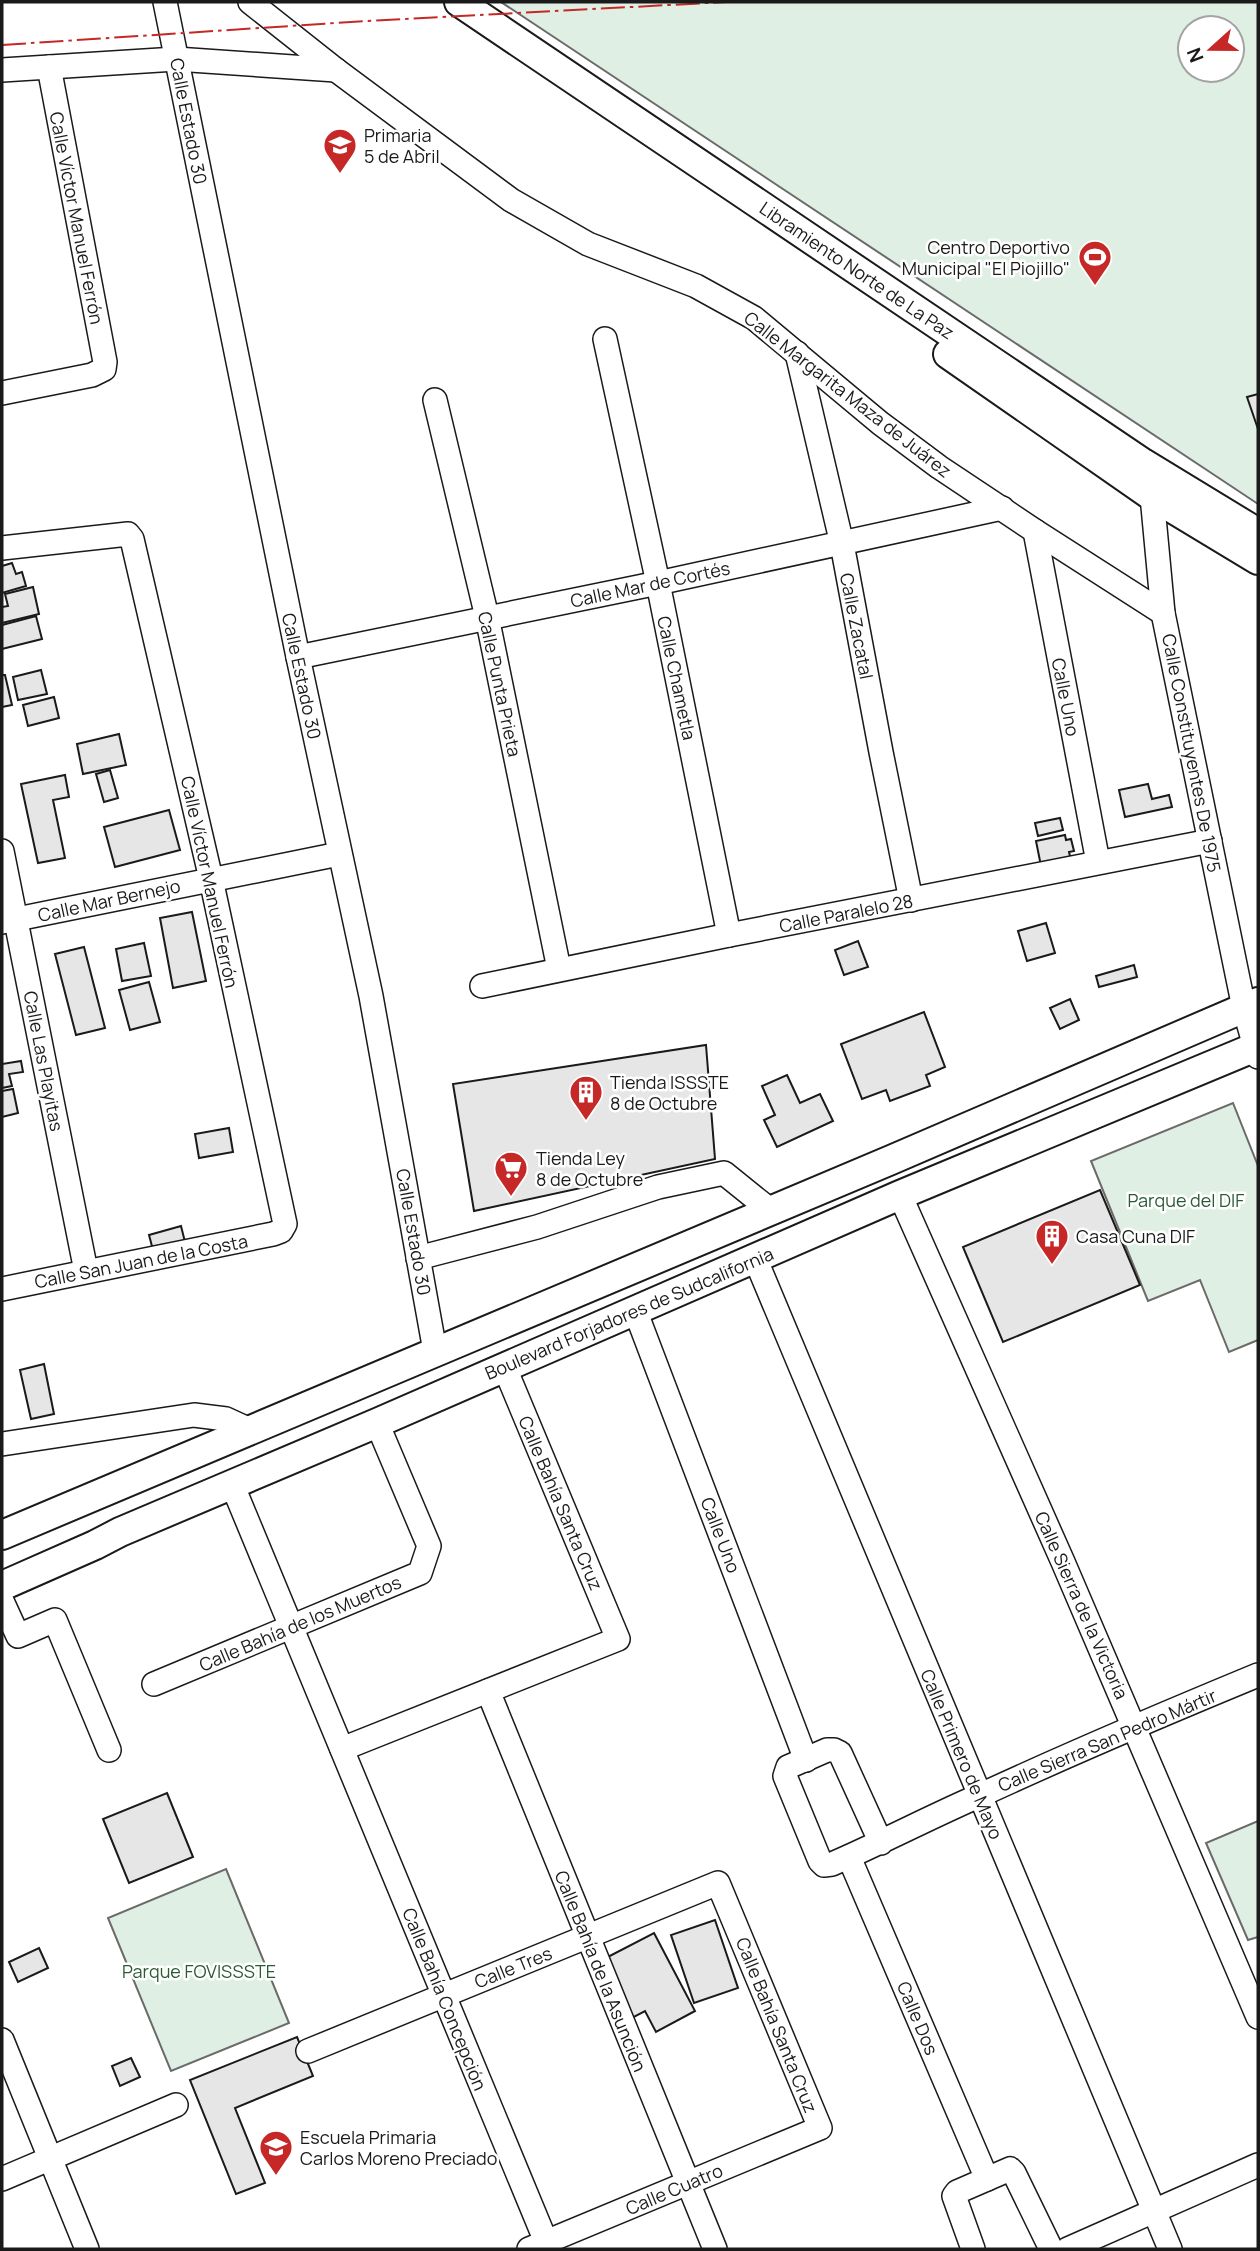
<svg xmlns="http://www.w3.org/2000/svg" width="1260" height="2251" font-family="Manrope,sans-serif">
<rect width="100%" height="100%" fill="#fff"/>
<!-- green -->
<g fill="#e0efe3" stroke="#6a6a6a" stroke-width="2" fill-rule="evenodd">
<path d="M501,2h757v502zM1190,28h42v42h-42z"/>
<path d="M1233,1103l25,63v174l-29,12 -29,-72 -52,21 -57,-140z"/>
<path d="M1258,1821v116l-10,3 -42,-97z"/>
<path d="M226,1869l63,154 -118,48 -63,-153z"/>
</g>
<!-- building -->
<g fill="#e6e6e6" stroke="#1a1a1a" stroke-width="2">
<path d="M1258,394v35l-11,-32z"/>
<path d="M12,563l4,11 6,-2 4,14 -24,7v-27z"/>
<path d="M33,587l6,27 -37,9v-16l6,-1 -3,-12z"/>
<path d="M36,616l6,23 -40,10v-24z"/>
<path d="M41,670l6,24 -29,6 -5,-23z"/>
<path d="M2,675h3l7,30 -10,2z"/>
<path d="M54,697l5,21 -31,8 -5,-21z"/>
<path d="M119,734l7,31 -43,9 -6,-30z"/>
<path d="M110,770l8,28 -14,4 -8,-28z"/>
<path d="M65,775l4,22 -16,3 12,58 -27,5 -17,-79z"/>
<path d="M1148,784l4,15 17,-4 3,12 -47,10 -6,-27z"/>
<path d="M169,810l11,40 -65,17 -11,-40z"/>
<path d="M1060,818l3,12 -25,6 -3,-13z"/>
<path d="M1065,835l1,5 5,-1 3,12 -5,1 2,8 -30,6 -5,-25z"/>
<path d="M192,912l14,69 -33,7 -13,-70z"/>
<path d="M1046,923l9,30 -28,8 -9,-30z"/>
<path d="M858,941l10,26 -24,8 -9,-25z"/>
<path d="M144,943l7,33 -29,5 -6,-32z"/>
<path d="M84,947l21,81 -29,7 -21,-81z"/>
<path d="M1134,965l3,12 -38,10 -3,-11z"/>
<path d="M149,982l11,40 -30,8 -11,-40z"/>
<path d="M1070,999l9,21 -19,9 -10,-21z"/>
<path d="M924,1012l21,55 -19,8 4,11 -40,15 -4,-11 -24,9 -21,-55z"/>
<path d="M706,1045l9,114 -241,52 -21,-127z"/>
<path d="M21,1061l2,11 -14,2 3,12 -10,2v-24z"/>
<path d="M787,1075l13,28 20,-9 13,27 -56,26 -13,-27 11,-5 -13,-29z"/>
<path d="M13,1089l5,24 -16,4v-26z"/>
<path d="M229,1128l4,24 -34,6 -4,-24z"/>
<path d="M1100,1190l40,95 -137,57 -40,-95z"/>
<path d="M181,1226l4,16 -32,8 -4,-15z"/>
<path d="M44,1364l10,50 -23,5 -11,-49z"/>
<path d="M167,1793l26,64 -64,26 -26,-64z"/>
<path d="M715,1920l23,68 -44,15 -23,-68z"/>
<path d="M654,1933l41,78 -39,21 -11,-21 -15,8 -30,-58z"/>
<path d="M39,1948l9,20 -30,14 -9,-20z"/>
<path d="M297,2037l16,39 -78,32 30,75 -29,11 -46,-114z"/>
<path d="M131,2058l9,19 -20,9 -8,-20z"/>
</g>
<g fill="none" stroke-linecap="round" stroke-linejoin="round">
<defs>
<g id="minor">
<path d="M165,2l133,655 73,339 64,355"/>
<path d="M250,2l86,68 175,130 77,44 108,42 58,32 126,105 59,44 96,64 128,82"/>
<path d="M2,70l174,-11 160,11"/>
<path d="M605,339l53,244 71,352"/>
<path d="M797,353l45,191 39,208 30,148"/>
<path d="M2,393l90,-18 12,-6 1,-7 -56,-295"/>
<path d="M435,400l52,217 72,352"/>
<path d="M1152,496l11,117 81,395 14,49"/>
<path d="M1035,531l63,331"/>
<path d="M2,548l126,-14 4,5 79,340 74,345 -4,7 -8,3 -271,55"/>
<path d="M298,657l360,-74 344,-75"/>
<path d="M2,851l84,420"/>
<path d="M2,922l337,-68"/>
<path d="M482,986l247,-51 481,-94"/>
<path d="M900,1195l163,367 195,455"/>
<path d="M418,1258l119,-31 121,-40 66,-14 46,37"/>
<path d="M755,1258l415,991"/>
<path d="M635,1310l171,450"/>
<path d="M2,1444l192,-29 32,4 24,11"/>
<path d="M232,1484l317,765"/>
<path d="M2,1601l16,35 37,-16 54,130"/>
<path d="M154,1684l266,-111 9,-27 -52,-123"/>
<path d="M488,1691l227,558"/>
<path d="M342,1749l276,-110 -114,-273"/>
<path d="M881,1843l-41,-90 -6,-3h-7l-39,17 -3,9 35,85 4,4 8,-1c51,-22 100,-48 151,-70 91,-42 183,-81 275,-119"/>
<path d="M849,1857l138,322"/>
<path d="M2,2040l85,209"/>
<path d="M308,2051l410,-168 102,245 -291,121"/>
<path d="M2,2179l174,-74"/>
<path d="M973,2249l-19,-53 3,-4 53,-23 4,4 37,76"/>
<path d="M1068,2249l190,-84"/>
</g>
<g id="major">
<path d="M459,2l684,461 115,70"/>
<path d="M948,354l204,142 106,64"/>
<path d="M2,1535l889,-375 367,-158"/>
<path d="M2,1586l93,-41 25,-13 257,-109 523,-228 358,-149"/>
</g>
</defs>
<!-- minor casing -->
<use href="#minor" stroke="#1a1a1a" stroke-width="26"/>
<!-- major casing -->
<use href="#major" stroke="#1a1a1a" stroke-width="32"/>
<!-- minor -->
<use href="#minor" stroke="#fff" stroke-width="23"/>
<!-- major -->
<use href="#major" stroke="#fff" stroke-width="28"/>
<!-- power -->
<path stroke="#c62828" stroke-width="2" stroke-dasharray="24 5 3.5 5" stroke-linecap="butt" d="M2,45l364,-24 360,-19"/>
</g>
<!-- icons -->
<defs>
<symbol id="school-pin" viewBox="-11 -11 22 30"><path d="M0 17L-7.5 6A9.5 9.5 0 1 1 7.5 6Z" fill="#c62828" stroke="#fff"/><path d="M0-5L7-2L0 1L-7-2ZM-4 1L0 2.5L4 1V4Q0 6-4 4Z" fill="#fff"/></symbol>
<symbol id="stadium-pin" viewBox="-11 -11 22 30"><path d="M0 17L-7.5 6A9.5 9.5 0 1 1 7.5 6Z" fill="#c62828" stroke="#fff"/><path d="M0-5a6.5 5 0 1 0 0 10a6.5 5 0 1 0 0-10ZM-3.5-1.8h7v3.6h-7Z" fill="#fff"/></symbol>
<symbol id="building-pin" viewBox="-11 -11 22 30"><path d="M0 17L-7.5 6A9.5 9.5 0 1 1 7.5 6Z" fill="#c62828" stroke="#fff"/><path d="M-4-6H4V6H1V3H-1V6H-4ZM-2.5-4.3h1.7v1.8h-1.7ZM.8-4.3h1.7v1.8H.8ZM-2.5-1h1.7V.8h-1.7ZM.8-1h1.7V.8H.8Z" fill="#fff"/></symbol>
<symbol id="supermarket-pin" viewBox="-11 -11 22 30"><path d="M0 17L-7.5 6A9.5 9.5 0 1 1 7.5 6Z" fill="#c62828" stroke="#fff"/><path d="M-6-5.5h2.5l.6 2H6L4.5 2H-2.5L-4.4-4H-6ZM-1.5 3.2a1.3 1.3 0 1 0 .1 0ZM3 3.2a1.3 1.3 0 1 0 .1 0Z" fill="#fff"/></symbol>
</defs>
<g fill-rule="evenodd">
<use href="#school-pin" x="321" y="126" width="38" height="52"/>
<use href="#stadium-pin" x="1076" y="238" width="38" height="52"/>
<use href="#building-pin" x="567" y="1073" width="38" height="52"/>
<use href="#supermarket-pin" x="492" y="1149" width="38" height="52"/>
<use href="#building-pin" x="1033" y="1217" width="38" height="52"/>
<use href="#school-pin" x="257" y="2128" width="38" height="52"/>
</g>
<g text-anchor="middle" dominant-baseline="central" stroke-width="5" stroke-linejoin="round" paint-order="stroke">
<!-- street labels -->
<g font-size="18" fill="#1a1a1a" stroke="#fff">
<text transform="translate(189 121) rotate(79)">Calle Estado 30</text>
<text transform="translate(77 218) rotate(79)">Calle Víctor Manuel Ferrón</text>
<text transform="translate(857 270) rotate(34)">Libramiento Norte de La Paz</text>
<text transform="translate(848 394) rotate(38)">Calle Margarita Maza de Juárez</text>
<text transform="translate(650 584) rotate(-12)">Calle Mar de Cortés</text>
<text transform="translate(857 626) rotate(79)">Calle Zacatal</text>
<text transform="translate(302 676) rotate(78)">Calle Estado 30</text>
<text transform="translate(677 678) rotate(78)">Calle Chametla</text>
<text transform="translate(500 684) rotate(78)">Calle Punta Prieta</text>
<text transform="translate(1066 697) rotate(79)">Calle Uno</text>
<text transform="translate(1192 753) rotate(79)">Calle Constituyentes De 1975</text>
<text transform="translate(210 882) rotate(78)">Calle Víctor Manuel Ferrón</text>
<text transform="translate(109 900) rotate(-12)">Calle Mar Bernejo</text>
<text transform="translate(846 913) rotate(-11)">Calle Paralelo 28</text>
<text transform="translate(44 1061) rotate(79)">Calle Las Playitas</text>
<text transform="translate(414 1232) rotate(80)">Calle Estado 30</text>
<text transform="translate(141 1261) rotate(-11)">Calle San Juan de la Costa</text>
<text transform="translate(629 1313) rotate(-23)">Boulevard Forjadores de Sudcalifornia</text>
<text transform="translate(561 1503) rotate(67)">Calle Bahía Santa Cruz</text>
<text transform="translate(721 1535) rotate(69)">Calle Uno</text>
<text transform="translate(1082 1605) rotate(66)">Calle Sierra de la Victoria</text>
<text transform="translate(300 1623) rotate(-23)">Calle Bahía de los Muertos</text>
<text transform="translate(1107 1740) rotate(-23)">Calle Sierra San Pedro Mártir</text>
<text transform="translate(962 1754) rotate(67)">Calle Primero de Mayo</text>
<text transform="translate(513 1967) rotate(-22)">Calle Tres</text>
<text transform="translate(601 1971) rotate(68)">Calle Bahía de la Asunción</text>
<text transform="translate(445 1999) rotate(68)">Calle Bahía Concepción</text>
<text transform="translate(918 2018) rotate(67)">Calle Dos</text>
<text transform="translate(777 2025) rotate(68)">Calle Bahía Santa Cruz</text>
<text transform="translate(674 2189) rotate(-23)">Calle Cuatro</text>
</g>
<!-- poi labels -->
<g font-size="18" fill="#1a1a1a" stroke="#fff" text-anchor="start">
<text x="364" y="135">Primaria<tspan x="364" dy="21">5 de Abril</tspan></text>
<text x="1070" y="247" text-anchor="end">Centro Deportivo<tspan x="1070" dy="21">Municipal "El Piojillo"</tspan></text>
<text x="610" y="1082">Tienda ISSSTE<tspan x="610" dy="21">8 de Octubre</tspan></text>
<text x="536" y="1158">Tienda Ley<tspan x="536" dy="21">8 de Octubre</tspan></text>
<text x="1076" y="1236">Casa Cuna DIF</text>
<text x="300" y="2137">Escuela Primaria<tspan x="300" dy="21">Carlos Moreno Preciado</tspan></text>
</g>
<!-- park labels -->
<g font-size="18" fill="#2b5a34" stroke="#fff">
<text x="1186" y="1200">Parque del DIF</text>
<text x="199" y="1971">Parque FOVISSSTE</text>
</g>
</g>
<!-- border -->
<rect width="1260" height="2251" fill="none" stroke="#1a1a1a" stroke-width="7"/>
<!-- north arrow -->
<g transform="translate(1211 49) rotate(249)"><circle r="33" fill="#ffffff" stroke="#a3a3a3" stroke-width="2"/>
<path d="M0-5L12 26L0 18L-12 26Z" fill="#c62828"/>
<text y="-10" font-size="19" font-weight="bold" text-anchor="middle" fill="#1a1a1a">N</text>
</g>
</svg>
